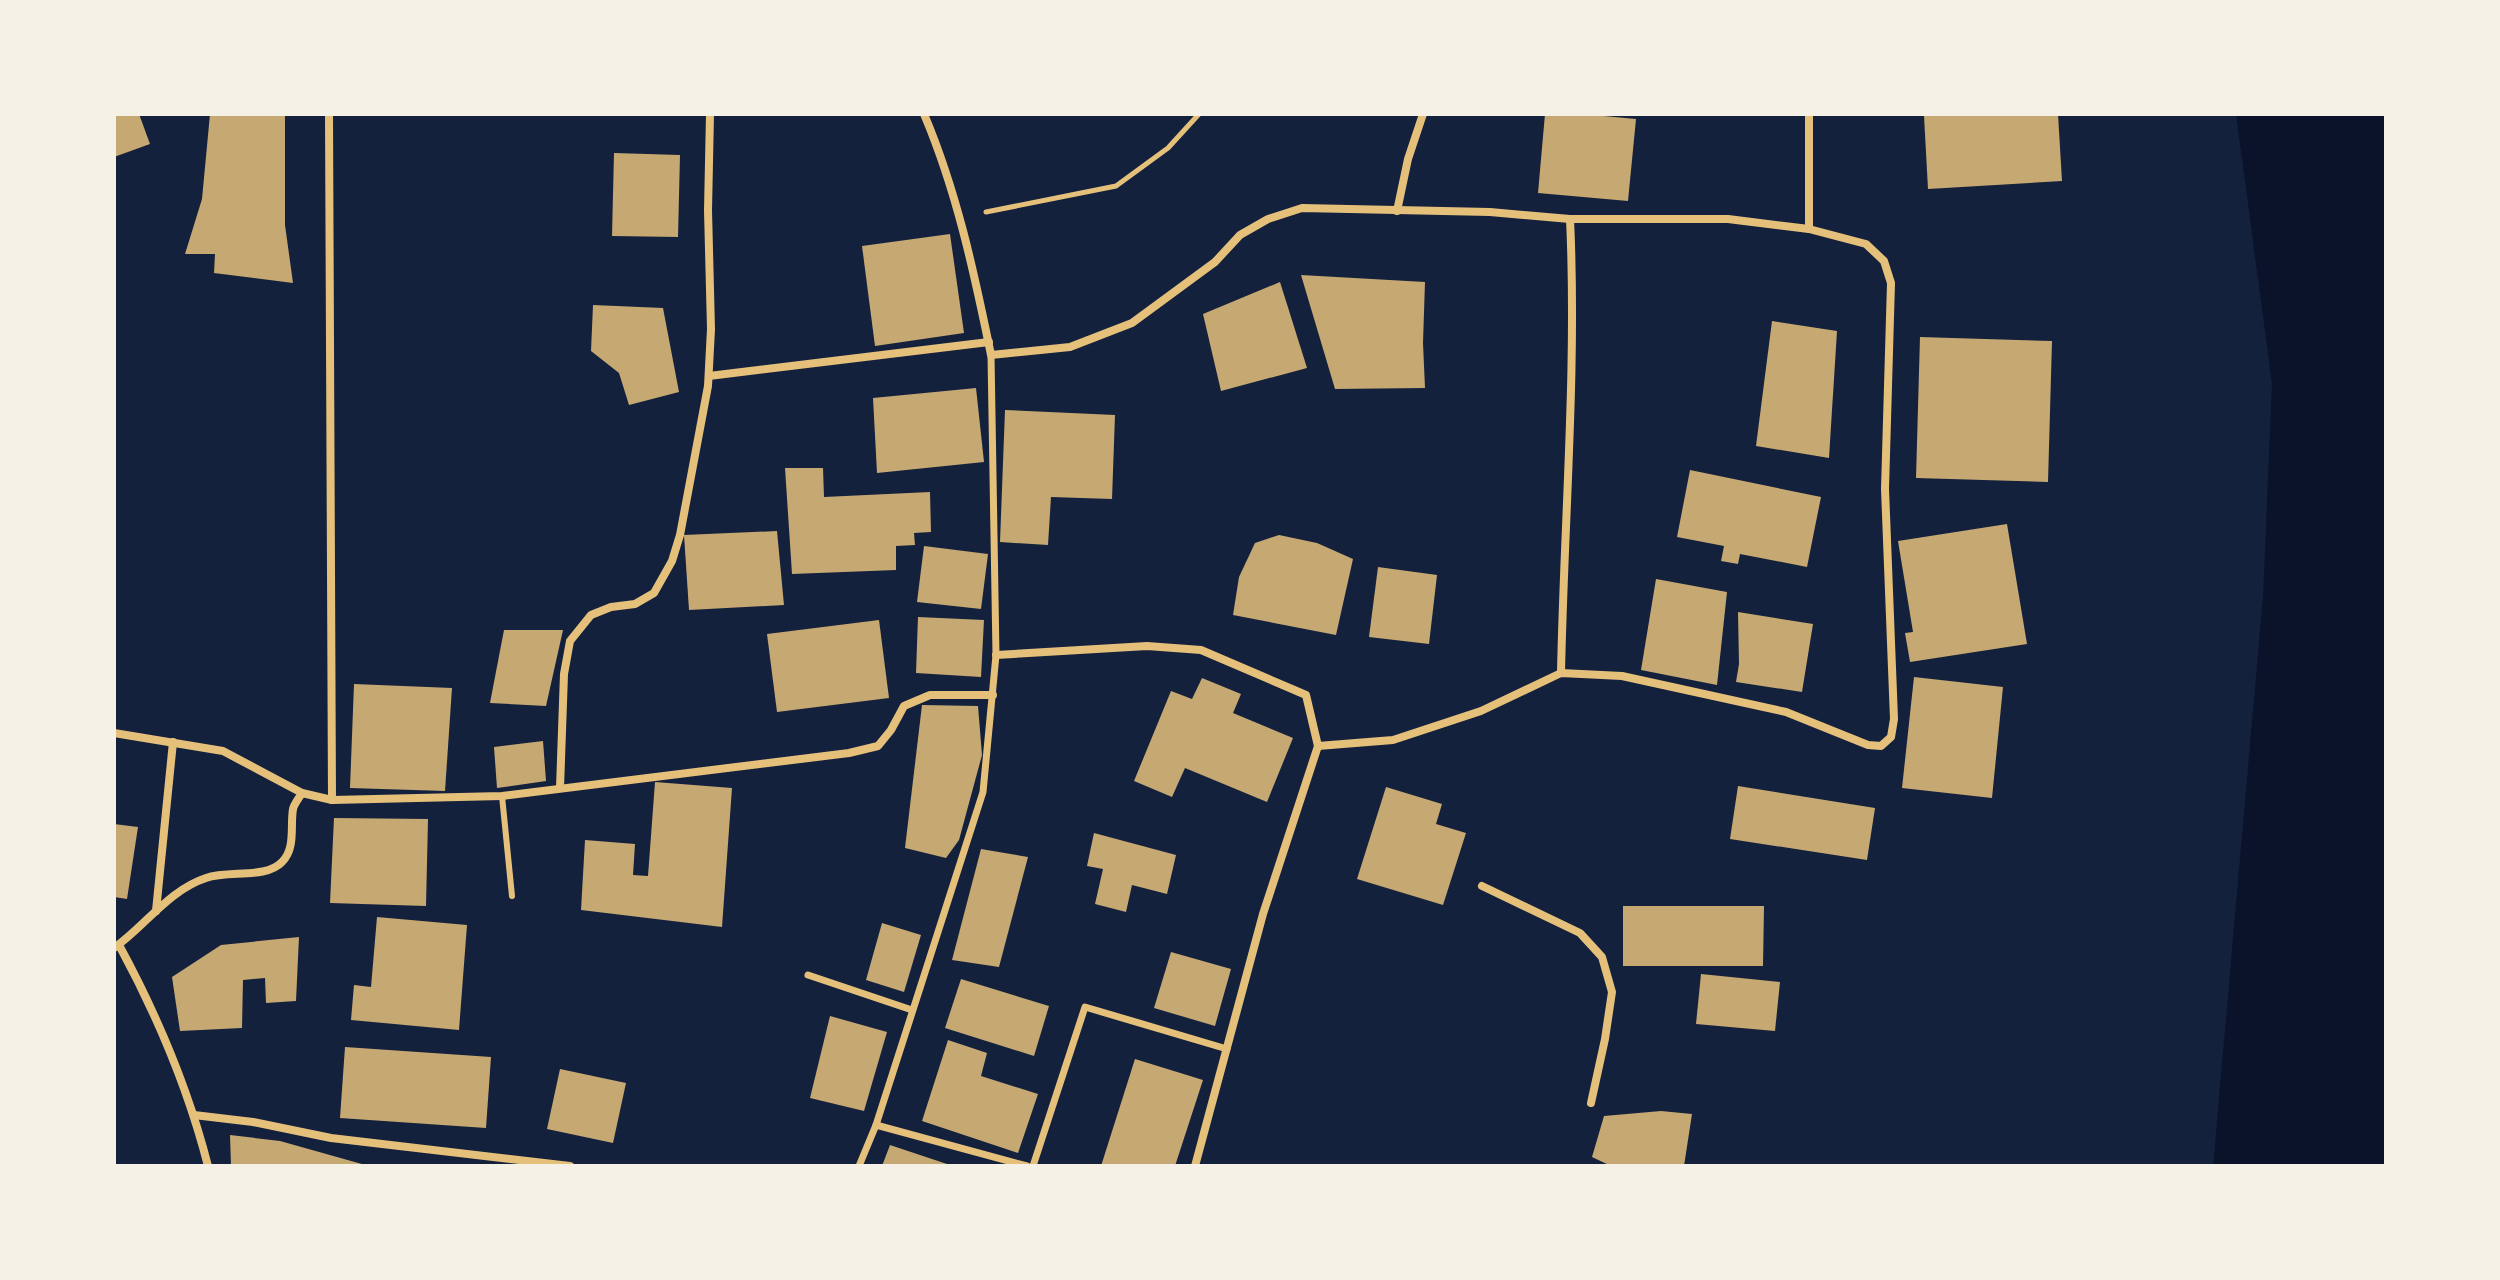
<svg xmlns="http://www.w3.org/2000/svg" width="2500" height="1280" font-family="'Fira Sans Condensed',sans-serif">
<rect width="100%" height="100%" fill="#14213d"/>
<!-- water -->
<path fill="#0b132b" d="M2236,114h150v1052h-173l50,-570 9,-212z"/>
<!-- building -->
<g fill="#c6a872">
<path d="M114,114h25l11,30 -36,13z"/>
<path d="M210,114h75v111l8,58 -79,-10 1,-19h-30l17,-55z"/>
<path d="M1545,114h37l54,5 -8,82 -90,-8z"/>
<path d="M1956,114h102l4,67 -134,8 -4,-73z"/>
<path d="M614,153l66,2 -2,82 -66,-1z"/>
<path d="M950,234l14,99 -89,13 -13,-100z"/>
<path d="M1301,275l124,7 -2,61 2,45 -90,1z"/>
<path d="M1280,282l27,86 -86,23 -18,-77z"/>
<path d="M593,305l70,3 16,84 -50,13 -10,-32 -28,-22z"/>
<path d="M1772,321l65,10 -8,127 -73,-12z"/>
<path d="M1920,337l132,4 -4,141 -132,-4z"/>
<path d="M976,388l8,74 -107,11 -4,-75z"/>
<path d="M1005,410l110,5 -3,84 -61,-2 -3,48 -48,-3z"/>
<path d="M785,468h38l1,29 106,-5 1,40 -17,1 1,12 -19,1v24l-104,4z"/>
<path d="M1690,470l131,27 -14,70 -67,-13 -2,10 -17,-3 3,-15 -47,-9z"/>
<path d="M2007,524l20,120 -117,18 -5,-29 8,-1 -15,-91z"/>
<path d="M777,531l7,74 -95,5 -5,-75z"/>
<path d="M1279,535l38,8 36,16 -17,76 -103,-20 6,-38 16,-34z"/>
<path d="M924,546l64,8 -7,55 -64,-7z"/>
<path d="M1378,567l59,8 -8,69 -60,-7z"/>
<path d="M1656,579l71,13 -10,93 -76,-15z"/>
<path d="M1738,612l75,12 -11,68 -66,-10 3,-18z"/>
<path d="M918,617l66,3 -3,57 -65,-4z"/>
<path d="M879,620l10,78 -112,14 -10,-78z"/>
<path d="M504,630h59l-17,76 -56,-3z"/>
<path d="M1914,677l89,10 -11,111 -90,-10z"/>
<path d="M1202,678l39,16 -8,19 60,25 -26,64 -82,-34 -13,29 -38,-16 37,-90 21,8z"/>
<path d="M354,684l98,4 -7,103 -95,-3z"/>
<path d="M922,705l56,1 4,49 -23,85 -13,18 -41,-10z"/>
<path d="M543,741l3,40 -49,7 -3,-41z"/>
<path d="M655,782l77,6 -10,139 -141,-17 4,-70 50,4 -2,31 15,1z"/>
<path d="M1738,786l137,22 -8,52 -137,-21z"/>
<path d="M1386,787l56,17 -6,20 30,9 -23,72 -86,-26z"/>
<path d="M334,818l94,1 -2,87 -96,-3z"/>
<path d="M114,824l24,3 -11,72 -13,-2z"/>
<path d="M1094,833l82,22 -9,39 -35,-9 -6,27 -31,-8 8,-35 -16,-3z"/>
<path d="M981,849l47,8 -29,110 -47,-7z"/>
<path d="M1623,906h141l-1,60h-140z"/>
<path d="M377,917l90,8 -8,105 -108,-10 3,-35 17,2z"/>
<path d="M882,923l39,12 -17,57 -38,-12z"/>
<path d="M299,937l-3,64 -30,2 -1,-25 -22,2 -1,48 -62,3 -8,-54 49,-32z"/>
<path d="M1171,952l60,17 -16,57 -61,-18z"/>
<path d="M1701,974l79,8 -5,49 -79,-7z"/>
<path d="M961,979l88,27 -15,50 -89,-28z"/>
<path d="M830,1016l57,16 -23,79 -54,-13z"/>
<path d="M948,1040l39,13 -6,23 57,18 -20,59 -96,-32z"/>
<path d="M345,1047l146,10 -5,71 -146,-10z"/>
<path d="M1135,1059l68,21 -28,86h-74z"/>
<path d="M560,1069l66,14 -13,60 -66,-14z"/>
<path d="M1661,1111l31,3 -8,52h-73l-19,-9 12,-41z"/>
<path d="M230,1135l50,6 89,25h-138z"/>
<path d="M890,1145l60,20v1h-68z"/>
</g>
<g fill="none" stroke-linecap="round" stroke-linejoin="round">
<!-- path -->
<path stroke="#e5c07b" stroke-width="5" d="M986,212l130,-26 52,-38 31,-34"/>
<!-- service -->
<path stroke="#e5c07b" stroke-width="6" d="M502,796l10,100"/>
<!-- pedestrian -->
<g stroke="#e5c07b" stroke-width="7">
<path d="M808,975l104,35"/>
<path d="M876,1125l151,41"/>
<path d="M859,1166l17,-41 107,-333 13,-137 -5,-300"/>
<path d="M1033,1166l52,-159 142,42"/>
</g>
<!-- minor -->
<g stroke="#e5c07b" stroke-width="8">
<path d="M329,114l3,686"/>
<path d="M924,114c33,78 50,158 67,241l79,-8 62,-24 83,-61 25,-27 28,-16 34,-11 188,4 80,7h158l81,10 57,15 18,17 7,22 -6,206 9,230 -3,18 -10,9 -13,-1 -82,-33 -164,-36 -61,-3 -80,38 -88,29 -75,6 -12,-51 -105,-45 -54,-4 -151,9"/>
<path d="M1397,211l11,-52 15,-45"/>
<path d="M1809,229v-115"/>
<path d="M709,376l280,-34"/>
<path d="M1561,673c3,-152 16,-303 9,-454"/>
<path d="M114,733l109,18 79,42 30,7 170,-4 347,-43 29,-7 13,-16 13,-24 26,-11h63"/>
<path d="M560,788l4,-114 6,-33 21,-26 20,-8 24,-3 19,-11 18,-32 8,-26 28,-149 3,-57 -3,-119 2,-96"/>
<path d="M1482,886l98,47 22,24 10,35 -7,47 -14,64"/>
<path d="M156,911l17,-169"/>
<path d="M119,945c38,70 69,143 89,221"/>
<path d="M114,948c31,-22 55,-58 92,-70 23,-8 60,1 76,-16 14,-14 8,-36 11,-53 1,-5 6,-11 9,-16"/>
<path d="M194,1115l59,7 78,16 239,28"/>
<path d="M1195,1166l68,-252 55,-168"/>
</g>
</g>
<!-- border -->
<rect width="2500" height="1280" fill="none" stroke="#f6f1e7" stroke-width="232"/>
</svg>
